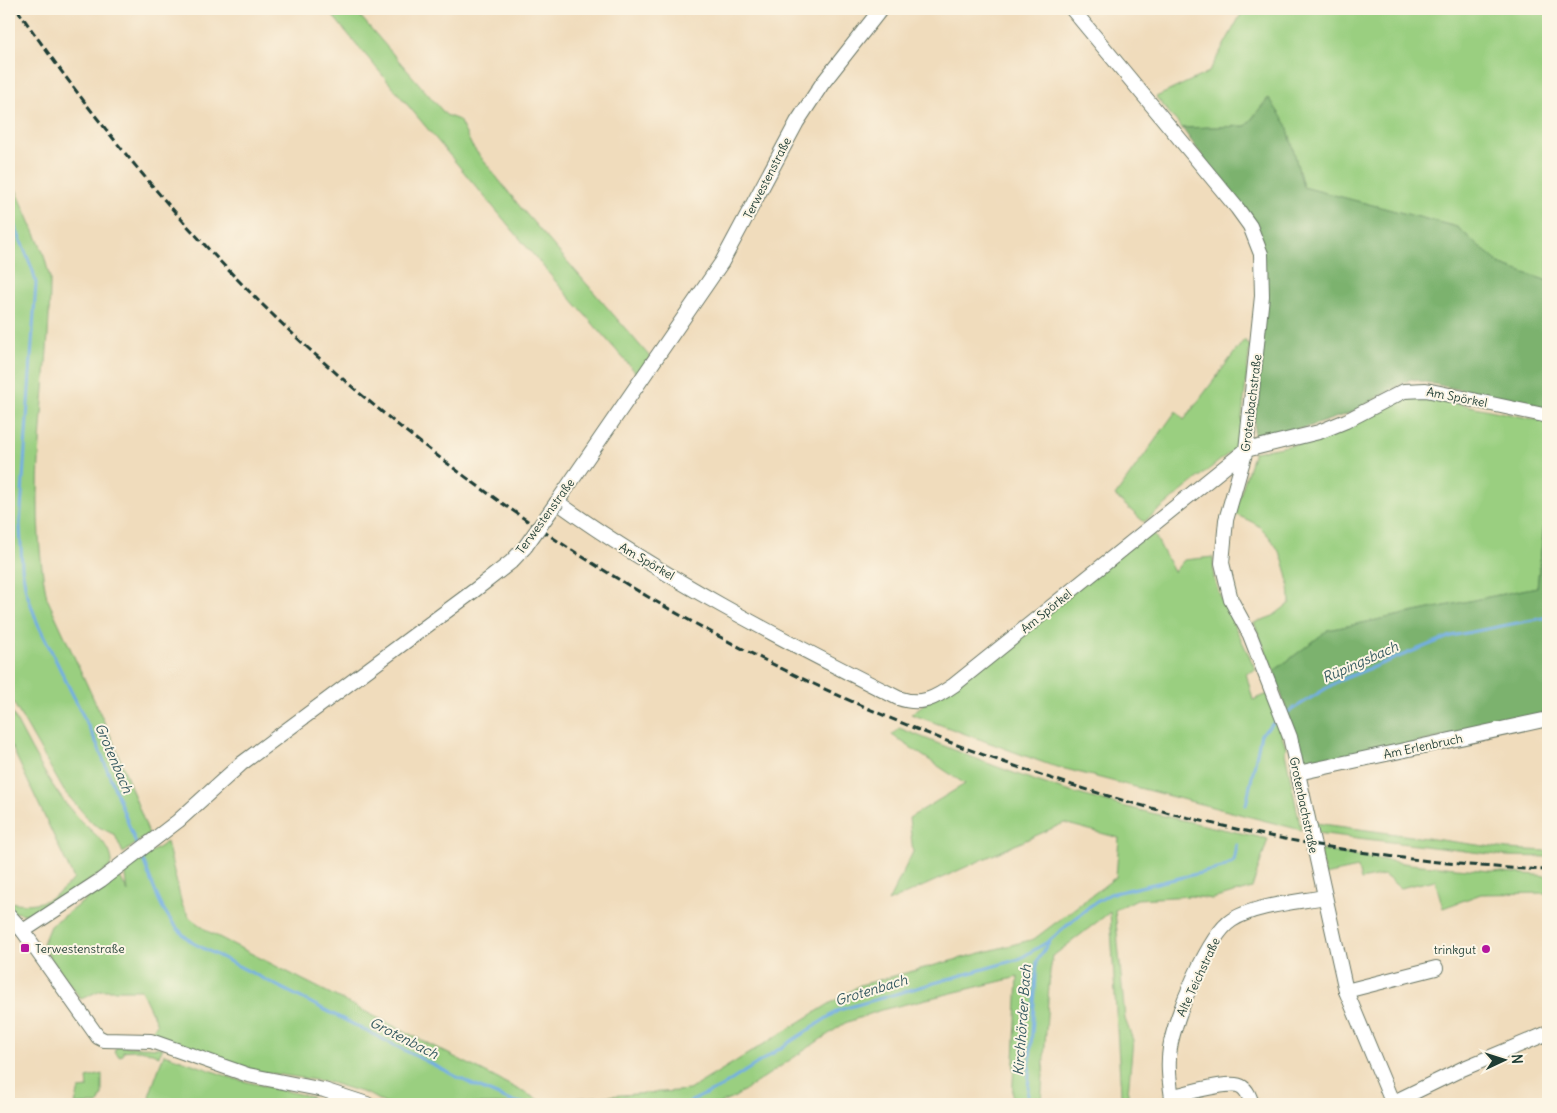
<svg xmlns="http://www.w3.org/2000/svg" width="1557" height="1113" font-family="Delius,sans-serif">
<rect width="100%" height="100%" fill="#fcf5e5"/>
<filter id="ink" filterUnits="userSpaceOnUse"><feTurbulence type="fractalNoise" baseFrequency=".02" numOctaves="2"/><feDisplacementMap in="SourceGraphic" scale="10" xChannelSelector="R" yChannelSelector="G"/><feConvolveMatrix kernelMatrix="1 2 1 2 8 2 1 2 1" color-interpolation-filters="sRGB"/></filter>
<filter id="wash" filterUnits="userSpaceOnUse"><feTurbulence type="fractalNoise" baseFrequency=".0096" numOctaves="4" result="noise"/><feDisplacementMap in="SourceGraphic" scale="20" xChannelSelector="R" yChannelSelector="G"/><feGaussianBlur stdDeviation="1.12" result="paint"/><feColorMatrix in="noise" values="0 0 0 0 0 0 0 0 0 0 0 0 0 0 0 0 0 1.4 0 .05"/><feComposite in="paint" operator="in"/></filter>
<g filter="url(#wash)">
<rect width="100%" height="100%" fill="#f0dcbc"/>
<!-- green -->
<g fill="#9acf80" stroke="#5c865a">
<path d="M327,9h27l92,106 13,5 13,26 49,62 129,149 -12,18 -81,-92z"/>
<path d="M1244,9h304v272l-47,-16 -44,-38 -154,-40 -16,-62 -19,-27 -22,28 -64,2 -26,-31 53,-25z"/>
<path d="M9,173l34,79 7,26c0,106 -25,215 -3,320l66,143 36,93 -26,19 -8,-18 -22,-11 -29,-33 -55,-96z"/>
<path d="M1244,340l6,5 -11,100 -95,77 -29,-26 61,-85 8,9z"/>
<path d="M1401,396h20l127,26v68l-11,97 -209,43 -54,41 -20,-48 19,-7 17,-13c0,-28 -7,-54 -28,-74 -7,-7 -19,-11 -28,-15l20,-62 50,-9 47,-19z"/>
<path d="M1152,530l22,42 10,-12 29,-3 1,22 7,19 35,72 -10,3 7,27 15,-6 18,53 -1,5 16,78 -251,-65 -139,-51z"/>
<path d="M9,707c20,37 39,78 67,109 12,14 34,26 36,45l-3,7 -75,48 -25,-5v-9c32,5 42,-1 65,-23l-65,-138z"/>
<path d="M899,728c59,23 118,49 179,66 63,18 126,31 190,45l-16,49 -40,11 -21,-3 -54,3 -22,11 10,109 8,21 -6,64h-8l2,-10 -11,-182 -57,44 -3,15 -9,133h-29l6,-127 -137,33 -36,13 -110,74 -16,7h-333l-18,-10 -40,-12 -72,-11 -106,-38 7,-9 -16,-34h-40l-20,9 -31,-41 -7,-15 7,-17 69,-51 9,17 -3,-23 42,-27 15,63 8,13 19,14 332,169 148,-11 171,-105 174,-46 82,-62 3,-39 -55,-15 -176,79 25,-50 -4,-34 56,-34 -73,-49z"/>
<path d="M1315,823l192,26 41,2v6l-42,-1 -181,-22 -8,-1z"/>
<path d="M1320,850l90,14 138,12v17l-67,1 -38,14 -8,-28 -35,8 -16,-13 -23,5 -3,-12 -33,7z"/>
<path d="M117,1046l46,2 -4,8c-12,-6 -22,-7 -36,-5v4l-4,1 -5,-4z"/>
<path d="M164,1054l71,25 77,18 -1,7h-156l-6,-8z"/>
<path d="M102,1074v21l-4,9h-23l4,-15 9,-1 -1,-10z"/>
</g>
<!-- forest -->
<g fill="#7bb26e" stroke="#4d7851">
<path d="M1269,98l18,27 16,62 154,40 44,38 47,16v128l-137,-30 -61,34 -45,15 -51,7 7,-198 -79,-109 64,-2z"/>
<path d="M1548,490v215l-3,1 -2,8 -232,53 -10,-10 -27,-86 54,-41 209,-43z"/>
</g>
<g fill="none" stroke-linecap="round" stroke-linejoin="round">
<!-- stream -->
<g stroke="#72aee4" stroke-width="3">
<path d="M9,211l24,60 3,12 -16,242 2,43 4,23 11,31 61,124 39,100"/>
<path d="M1285,714l53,-33 113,-45 97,-19"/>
<path d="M1246,805l15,-71 18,-16"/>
<path d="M141,854c14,36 20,64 52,89l278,141 37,16 18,4"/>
<path d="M685,1104l36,-17 118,-77 180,-51 30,-18 41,-35 20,-12 112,-26 12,-7 3,-16"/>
<path d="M1027,1104l10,-143 12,-19"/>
</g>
</g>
</g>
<g filter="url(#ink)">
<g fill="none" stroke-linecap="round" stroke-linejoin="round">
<defs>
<g id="minor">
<path d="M881,9l-59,75 -25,38 -75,140 -165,240c106,76 224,137 341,196 23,8 36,1 56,-13l292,-235 73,-18 27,-11 58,-30 22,-1 122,26"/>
<path d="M1072,9l165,199 13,18 11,28 1,42 -16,154 -20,70 -4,43 9,37 19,35 40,102 56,254 47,113"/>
<path d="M1298,773l250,-54"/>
<path d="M9,915l14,16 75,106 6,3 47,1 97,34 76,15 43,14"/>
<path d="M23,931l78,-51 77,-59 63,-57 234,-174 36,-28 14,-15"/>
<path d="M1346,991l90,-23"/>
<path d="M1172,1096c14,-2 60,-17 70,-9 6,4 8,11 10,17"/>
<path d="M1392,1103l70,-34 86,-36"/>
<path d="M1173,1104c-3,-19 -6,-37 -3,-56 4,-29 38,-113 62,-128 23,-15 66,-18 93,-23"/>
</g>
</defs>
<!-- minor casing -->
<use href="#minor" stroke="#687564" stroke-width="16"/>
<!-- minor -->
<use href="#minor" stroke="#fff" stroke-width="14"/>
<!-- rail -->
<path stroke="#1f3d34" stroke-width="3" stroke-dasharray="8 4" stroke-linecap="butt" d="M17,9c84,122 182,239 291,339 332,302 791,504 1240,522"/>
<defs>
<path id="minor-bridge" d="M525,547l32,-45"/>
</defs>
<!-- minor-bridge casing -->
<use href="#minor-bridge" stroke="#687564" stroke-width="16" stroke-linecap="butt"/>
<!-- minor-bridge -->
<use href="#minor-bridge" stroke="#fff" stroke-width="14"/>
</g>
</g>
<!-- markers -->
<g fill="#b5179e" stroke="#fcf5e5" stroke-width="2">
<rect x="20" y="943" width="10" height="10" rx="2.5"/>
<circle cx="1486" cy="949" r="5"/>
</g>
<g text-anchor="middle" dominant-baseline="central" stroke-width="4" stroke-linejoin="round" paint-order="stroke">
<!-- street labels -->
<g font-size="12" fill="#1f3d34" stroke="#fcf5e5">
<text transform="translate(767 178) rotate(-63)">Terwestenstraße</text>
<text transform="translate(1457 397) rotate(11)">Am Spörkel</text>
<text transform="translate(1251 403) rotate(-83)">Grotenbachstraße</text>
<text transform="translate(545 516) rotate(-54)">Terwestenstraße</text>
<text transform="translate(647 561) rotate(30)">Am Spörkel</text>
<text transform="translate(1046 611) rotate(-39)">Am Spörkel</text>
<text transform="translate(1423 746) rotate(-12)">Am Erlenbruch</text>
<text transform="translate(1304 805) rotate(78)">Grotenbachstraße</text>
<text transform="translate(1198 977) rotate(-65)">Alte Teichstraße</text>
</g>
<!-- poi labels -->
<g font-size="12" fill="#1f3d34" stroke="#fcf5e5" text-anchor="start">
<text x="35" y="948">Terwestenstraße</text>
<text x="1476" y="949" text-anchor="end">trinkgut</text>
</g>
<!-- water labels -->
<g font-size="14" font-style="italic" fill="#345960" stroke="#fcf5e5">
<text transform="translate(1360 662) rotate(-24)">Rüpingsbach</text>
<text transform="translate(114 758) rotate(67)">Grotenbach</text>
<text transform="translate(871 990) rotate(-17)">Grotenbach</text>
<text transform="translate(1022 1020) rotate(-86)">Kirchhörder Bach</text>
<text transform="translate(404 1038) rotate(27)">Grotenbach</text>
</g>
</g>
<!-- margin -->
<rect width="1557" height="1113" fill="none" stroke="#fcf5e5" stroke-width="30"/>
<!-- north arrow -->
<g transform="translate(1504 1060) rotate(86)" stroke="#fcf5e5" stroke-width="4" paint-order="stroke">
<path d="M0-4L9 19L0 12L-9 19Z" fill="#1f3d34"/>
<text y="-8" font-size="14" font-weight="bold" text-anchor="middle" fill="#1f3d34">N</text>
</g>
</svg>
